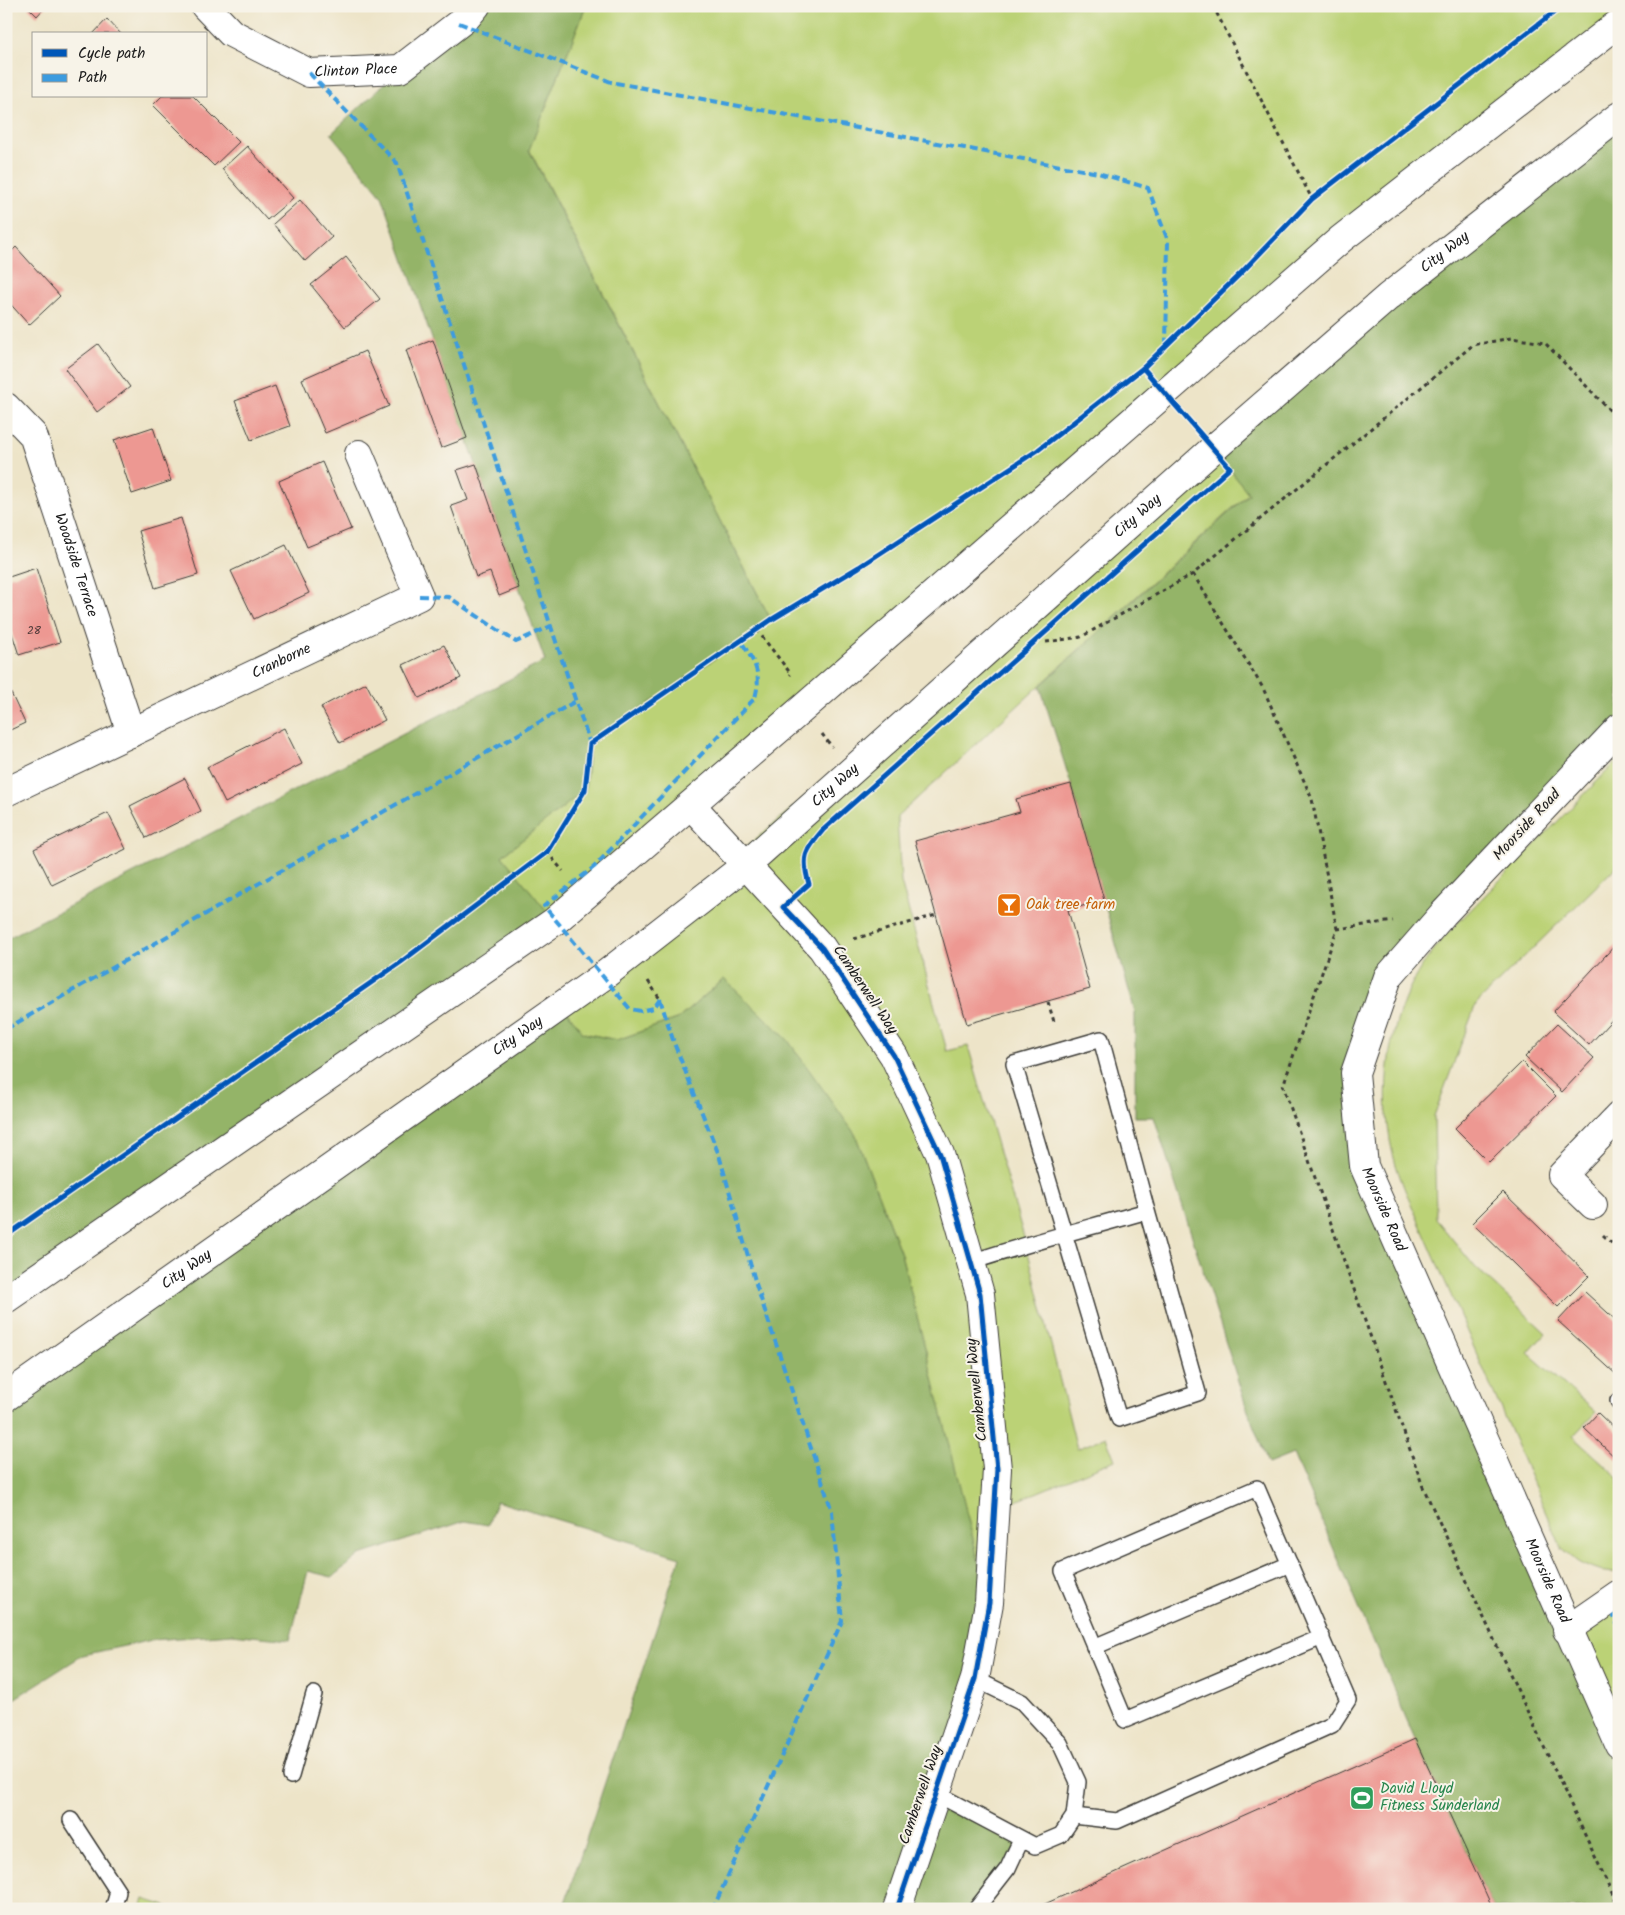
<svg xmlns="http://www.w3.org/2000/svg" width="1625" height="1915" font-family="Kalam,sans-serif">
<rect width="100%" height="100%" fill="#f7f3e8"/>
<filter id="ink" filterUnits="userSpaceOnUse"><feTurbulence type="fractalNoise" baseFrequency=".02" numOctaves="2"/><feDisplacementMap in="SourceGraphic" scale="10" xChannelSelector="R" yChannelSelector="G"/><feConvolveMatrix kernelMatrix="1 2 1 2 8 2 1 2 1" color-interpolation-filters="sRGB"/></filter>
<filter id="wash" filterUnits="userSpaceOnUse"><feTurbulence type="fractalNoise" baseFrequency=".0096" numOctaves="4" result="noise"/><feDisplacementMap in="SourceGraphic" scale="20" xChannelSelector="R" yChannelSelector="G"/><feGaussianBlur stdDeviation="1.12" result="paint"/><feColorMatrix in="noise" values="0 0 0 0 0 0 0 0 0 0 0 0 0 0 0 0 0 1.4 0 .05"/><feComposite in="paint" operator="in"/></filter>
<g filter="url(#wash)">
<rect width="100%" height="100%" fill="#ede4c8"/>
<!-- green -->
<g fill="#bbd276" stroke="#6c7749">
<path d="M586,6h1033v17l-278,216 -786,682 -54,-65 83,-66 6,-46 181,-124 -242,-471z"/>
<path d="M1213,449l36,44 -352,324 4,65 46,169 21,-5 58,198 51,205 29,-12 9,23 -120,50 -6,93 -88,-349 -46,-120 -131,-155 -45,39 -62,22 -34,-7 -21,-29z"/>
<path d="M1618,760l1,104 -143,140 -42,112 2,103 39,48 71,66 -18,20 68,59 -23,24 46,42v94c-23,3 -41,-9 -57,-23l-157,-359c-5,-13 -10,-26 -13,-40 -13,-59 -4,-129 28,-181 6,-10 15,-20 22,-30z"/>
<path d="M1619,1594v150l-52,-114z"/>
<path d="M144,1899l31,10h-34z"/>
</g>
<!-- forest -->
<g fill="#94b467" stroke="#586842">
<path d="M476,6h110l-57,144 242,470 -181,124 -5,46 -83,66 53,65 -549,378v-360l539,-278 -163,-465 -51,-62 69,-65z"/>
<path d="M1619,116v613l-231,248 -33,96 9,93 255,578v165h-126l-78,-170 -122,-285 -25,10 -23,-61 -91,-286h-19v-105l-64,-228 -31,-98 209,-192 -36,-45z"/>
<path d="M724,979l63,60 68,95 46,120 35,136 53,213 -54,190 86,47 -45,69h-413l117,-352 -184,-56 -8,24 -23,-4 -105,34 -28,22 -24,-6 -18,69 -58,-6 -80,6 -69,15 -77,49v-307l556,-393 21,29 34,7 62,-22z"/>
</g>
<g id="blocks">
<!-- building -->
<g fill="#ed9892">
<path d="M27,6h19l-9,10z"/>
<path d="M107,19l14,15h-28z"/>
<path d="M162,96h31l46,46 -25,24 -61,-61z"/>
<path d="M247,146l46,52 -26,22 -45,-51z"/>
<path d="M300,200l32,37 -27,24 -32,-37z"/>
<path d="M16,247l44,49 -31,29 -23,-26v-42z"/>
<path d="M346,257l34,42 -35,28 -34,-42z"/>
<path d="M433,340l34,98 -26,10 -35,-98z"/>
<path d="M98,344l32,43 -33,25 -32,-43z"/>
<path d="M365,351l24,55 -64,27 -23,-54z"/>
<path d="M275,386l15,40 -39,14 -16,-39z"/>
<path d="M153,427l18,54 -39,13 -18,-54z"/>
<path d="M322,462l29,67 -44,18 -28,-66z"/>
<path d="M476,464l43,124 -20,8 -9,-24 -14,5 -25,-71 17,-6 -11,-30z"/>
<path d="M181,518l17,57 -43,13 -17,-57z"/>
<path d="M286,545l23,48 -55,26 -23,-48z"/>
<path d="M36,568l24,74 -41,13 -13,-40v-37z"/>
<path d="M444,645l17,33 -42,20 -16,-33z"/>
<path d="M366,683l19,37 -45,23 -19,-36z"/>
<path d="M9,689l16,34 -19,9v-41z"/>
<path d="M284,728l18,36 -77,39 -18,-36z"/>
<path d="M185,778l16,33 -55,27 -16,-32z"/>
<path d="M1071,784l33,116 -36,10 22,79 -123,35 -52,-183 105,-29 -4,-13z"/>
<path d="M108,813l18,36 -74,36 -18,-36z"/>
<path d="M1619,941v71l-30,33 -36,-33z"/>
<path d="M1557,1024l37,34 -32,34 -37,-35z"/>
<path d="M1522,1062l34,34 -67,66 -34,-34z"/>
<path d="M1503,1192l86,84 -31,31 -86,-84z"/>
<path d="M1585,1292l34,31v54l-61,-56z"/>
<path d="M1598,1413l21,20v28l-35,-33z"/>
<path d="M1415,1739l78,170h-454l-1,-2z"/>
</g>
</g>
</g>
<g filter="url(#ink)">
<use href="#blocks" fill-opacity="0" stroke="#3b3a36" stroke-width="1"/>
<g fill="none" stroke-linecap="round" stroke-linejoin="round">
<defs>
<g id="lane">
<path d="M971,1262c58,-19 117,-34 176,-51l-46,-172 -87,25 105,355 79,-26 -51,-182"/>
<path d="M1618,1401h1"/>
<path d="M1094,1647l196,-83"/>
<path d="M291,1776l23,-82"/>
<path d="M935,1793l100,53 26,-11 13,-19 4,-34 -18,-39 -38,-41 -47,-23"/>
<path d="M1074,1816l43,5 215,-96 16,-25 -91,-212 -194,83 62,149 197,-83"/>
<path d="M71,1820l47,72 -5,17"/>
<path d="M976,1909l32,-41 13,-28"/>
</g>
<g id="street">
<path id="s1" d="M205,6l26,27 78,40 91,-4 66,-51 10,-12"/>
<path id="s2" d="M6,407l27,28 98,298"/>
<path id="s3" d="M6,792l413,-196 -60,-142"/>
<path d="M746,865l76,83 72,108 46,98 40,140 17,175 -8,134 -14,76 -78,230"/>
<path d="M1593,1205l-31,-30 57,-59"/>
<path d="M1567,1630l52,-36"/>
</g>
<g id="secondary">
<path id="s4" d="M1619,728l-176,186 -55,63 -33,96 9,93 255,578"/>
<path d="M691,805l55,60"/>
<path d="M6,1299l549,-378 246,-211 540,-471 278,-216"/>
<path id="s5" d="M6,1397l596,-420 144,-112 467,-416 175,-152 231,-181"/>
</g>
</defs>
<!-- lane casing -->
<use href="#lane" stroke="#3b3a36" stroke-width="18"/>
<!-- street casing -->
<use href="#street" stroke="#3b3a36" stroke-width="30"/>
<!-- secondary casing -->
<use href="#secondary" stroke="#3b3a36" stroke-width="30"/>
<!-- path -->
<g stroke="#3b3a36" stroke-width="3" stroke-dasharray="4 4" stroke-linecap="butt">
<path d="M1213,6l99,193"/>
<path d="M1193,574l70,114 49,111 25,130 -54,157 140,401 196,421"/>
<path d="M757,630l34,44 -1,1"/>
<path d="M1046,642l35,-5 112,-63 280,-229 38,-7 34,5 74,77"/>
<path d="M822,734l10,13"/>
<path d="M547,852l16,19"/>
<path d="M805,857l-2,9 5,17"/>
<path d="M1337,929l56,-8"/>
<path d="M854,939l82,-24"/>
<path d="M648,981l12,18"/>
<path d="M1048,1002l7,23"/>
<path d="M1603,1235l16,15"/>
</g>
<!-- lane -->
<use href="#lane" stroke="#fff" stroke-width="15"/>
<!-- street -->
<use href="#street" stroke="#fff" stroke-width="28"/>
<!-- secondary -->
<use href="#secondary" stroke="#fff" stroke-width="28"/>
<!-- quiet -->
<g stroke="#3c9bdf" stroke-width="4" stroke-dasharray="8 4" stroke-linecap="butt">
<path d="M459,23l152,59 487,91 50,15 20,53 -2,104"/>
<path d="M309,73l88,90 193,581"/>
<path d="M419,596l30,1 67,45 35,-16"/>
<path d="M660,999l14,44 45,112 37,129 76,227 10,110 -129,288"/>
<path d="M660,999l-6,9 -13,3 -11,-2 -86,-103 50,-39 161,-169c7,-27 0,-34 -14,-57"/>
<path d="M6,1029l570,-328"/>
<path d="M1619,1613l-5,4 5,11"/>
</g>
<defs>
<g id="cycleway">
<path d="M6,1236l395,-274 146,-110 38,-62 5,-46 181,-124 88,-53 179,-117 105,-82 99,-96 70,-73 250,-193"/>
<path d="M897,1909l78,-230 14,-76 8,-134 -17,-175 -40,-140 -46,-98 -72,-108 -39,-41 26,-23c-8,-27 -4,-33 14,-54l407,-362 -87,-100"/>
</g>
</defs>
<!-- cycleway casing -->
<use href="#cycleway" stroke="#f7f3e8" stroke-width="8"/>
<!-- cycleway -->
<use href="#cycleway" stroke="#0057b8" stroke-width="5"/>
</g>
</g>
<!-- icons -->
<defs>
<symbol id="bar-square" viewBox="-11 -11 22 22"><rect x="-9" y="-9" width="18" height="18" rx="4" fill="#e8710a" stroke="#f7f3e8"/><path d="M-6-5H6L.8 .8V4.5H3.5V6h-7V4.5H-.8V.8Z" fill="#fff"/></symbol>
<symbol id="stadium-square" viewBox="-11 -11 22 22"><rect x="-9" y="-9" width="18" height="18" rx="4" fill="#2e9e5b" stroke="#f7f3e8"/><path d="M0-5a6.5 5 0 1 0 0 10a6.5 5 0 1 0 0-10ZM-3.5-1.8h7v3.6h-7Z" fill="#fff"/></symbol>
</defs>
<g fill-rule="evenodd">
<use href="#bar-square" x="995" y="891" width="28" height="28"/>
<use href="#stadium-square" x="1348" y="1784" width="28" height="28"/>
</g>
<g text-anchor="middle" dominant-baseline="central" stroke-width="4" stroke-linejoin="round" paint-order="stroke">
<!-- number labels -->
<g font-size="12" fill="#503b3a">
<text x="34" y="630">28</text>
</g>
<!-- street labels -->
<g font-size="15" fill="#1c1c1c" stroke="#f7f3e8">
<text stroke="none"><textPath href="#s1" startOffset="172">Clinton Place</textPath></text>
<text stroke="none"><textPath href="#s5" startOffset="1841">City Way</textPath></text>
<text stroke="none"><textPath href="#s5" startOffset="1436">City Way</textPath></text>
<text stroke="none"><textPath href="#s2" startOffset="176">Woodside Terrace</textPath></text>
<text stroke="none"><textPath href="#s3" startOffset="305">Cranborne</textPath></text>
<text stroke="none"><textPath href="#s5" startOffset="1031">City Way</textPath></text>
<text transform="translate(1527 825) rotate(-47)">Moorside Road</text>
<text transform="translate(865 990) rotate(56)">Camberwell Way</text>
<text stroke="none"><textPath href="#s5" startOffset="626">City Way</textPath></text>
<text stroke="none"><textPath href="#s4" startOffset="582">Moorside Road</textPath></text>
<text stroke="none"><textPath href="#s5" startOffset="221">City Way</textPath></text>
<text transform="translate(977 1390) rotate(-96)">Camberwell Way</text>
<text stroke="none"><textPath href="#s4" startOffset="988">Moorside Road</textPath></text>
<text transform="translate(921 1795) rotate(-71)">Camberwell Way</text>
</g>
<!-- food labels -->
<g font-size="15" fill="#c56008" stroke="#f7f3e8" text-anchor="start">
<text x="1026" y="905">Oak tree farm</text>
</g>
<!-- leisure labels -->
<g font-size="15" fill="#27864d" stroke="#f7f3e8" text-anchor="start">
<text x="1380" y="1789">David Lloyd<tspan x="1380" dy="17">Fitness Sunderland</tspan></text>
</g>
</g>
<!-- margin -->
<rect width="1625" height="1915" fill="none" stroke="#f7f3e8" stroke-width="25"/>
<!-- legend -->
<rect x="32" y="32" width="175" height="65" fill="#f7f3e8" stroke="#9f9d96"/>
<rect x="42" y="49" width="25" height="8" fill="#0057b8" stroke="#9f9d96"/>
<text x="78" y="58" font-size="15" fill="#1c1c1c">Cycle path</text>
<rect x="42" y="74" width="25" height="8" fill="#3c9bdf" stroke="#9f9d96"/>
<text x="78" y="82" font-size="15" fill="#1c1c1c">Path</text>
</svg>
